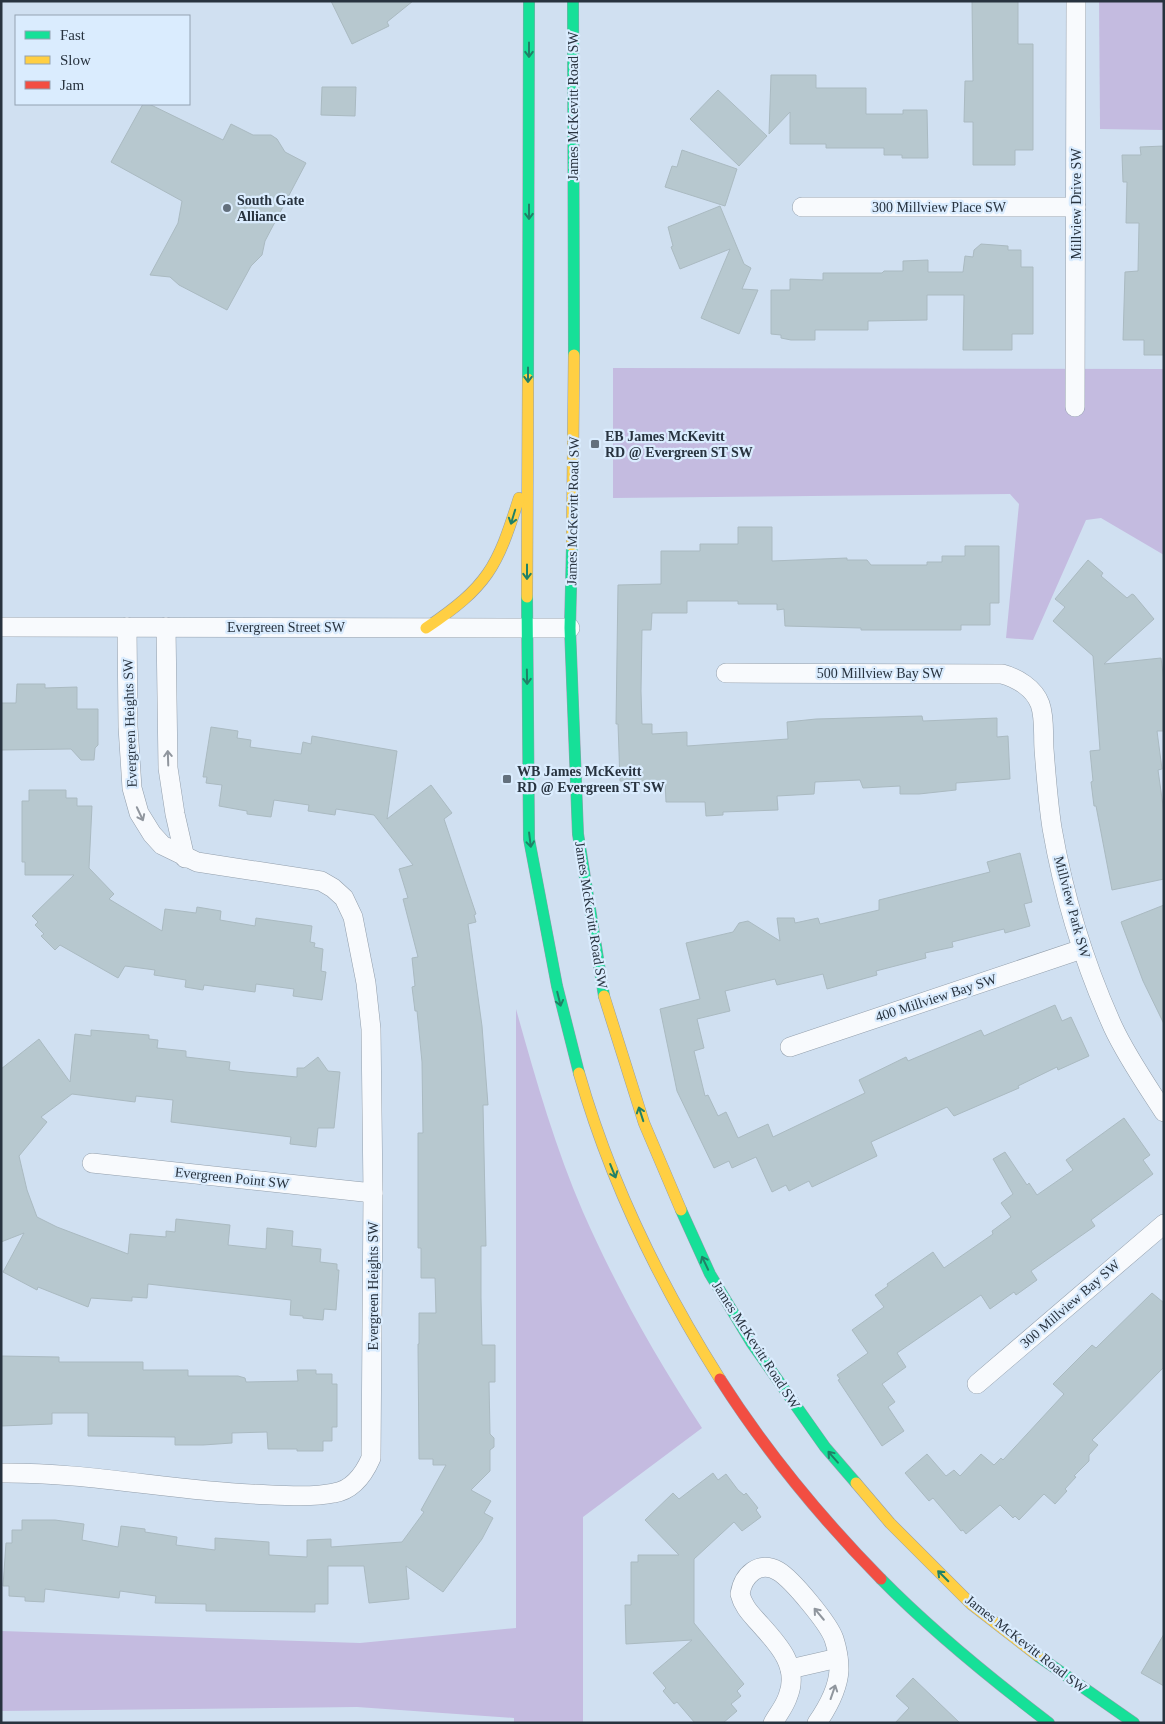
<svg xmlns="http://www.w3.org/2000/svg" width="1165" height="1724" font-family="Georgia,serif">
<rect width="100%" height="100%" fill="#d0e0f1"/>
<!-- green -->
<g fill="#c4bbe0">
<path d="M1099,1h65v129l-64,-1z"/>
<path d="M613,368l551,1v186l-63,-37 -15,2 -53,120 -27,-2 13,-134 -9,-10 -397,4z"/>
<path d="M516,1009c19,68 39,138 67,203 34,77 73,146 119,216l-119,89v206h-69v-5l-157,-11 -356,4v-80l359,12 156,-15z"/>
</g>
<!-- building -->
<g fill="#b7c8cf" stroke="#aabac1">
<path d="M331,1h82l-26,21 2,4 -37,18z"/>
<path d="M972,1h46v43h15v106h-18v15h-42v-43h-9l1,-41h8z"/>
<path d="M771,75h45v13h50v26h37v-4h24l1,48h-26v-3h-18v-7h-58v-4h-36v-32l-21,22z"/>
<path d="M322,87h34l-1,29 -34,-1z"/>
<path d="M718,90l49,46 -28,30 -49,-47z"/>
<path d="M143,104h6l74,36 8,-16 22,11h18l6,4 8,13 21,11 -41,78 -3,14 -11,11 -24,44 -48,-25 -9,-8 -20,-2 28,-52 4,-22 -71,-39z"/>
<path d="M1164,146v209h-20v-15h-21l2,-68 13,-1 1,-48h-13l1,-41h-4l-1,-27h19l-1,-8z"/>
<path d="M682,150l55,19 -12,37 -60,-19 7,-21 5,1z"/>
<path d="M720,206l24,58 7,4 -9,21 16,1 -19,44 -38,-16 29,-69 -50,20 -9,-22 2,-1 -5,-19z"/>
<path d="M981,244l27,2v4h13v17h12v67h-21v16h-49l1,-55h-37v25l-59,1v9h-53v10h-24l-10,-2v-3l-10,-1v-44h19v-11l33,1v-7h59l2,-2h19v-10l25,-1v12h35l2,-16 8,1 1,-7z"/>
<path d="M738,527h34v34l75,-3v2h20l4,5h56v-3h15v-6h23v-10h34v57h-9v22h-29v5h-100v-2l-76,-2 -1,-17 -7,1v-6h-39v-3h-51v12h-35l-1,17h-9l-1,61 1,33h10v10l35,-2v14l101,-7 -1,-17 29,-3 106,-3 1,5 74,-3v19l11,-1 2,43 -54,4v7l-37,4h-19v-8l-37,2 -3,-8 -45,2 -1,12 -37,2 1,14 -55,2v3l-17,1 -1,-14h-39l-1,-21h-45l-2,-57h-2l2,-139 43,-1v-33h39v-7h38z"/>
<path d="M1088,560l15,13 -2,3 26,22 5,-4 2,1 20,24 -50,45 57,-6 3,23v50h-7l5,38 -4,1 6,43v66l-52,11 -16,-84h-2l-3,-24 2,-1 -3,-30 10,-1 -7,-94 -40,-35 12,-14 -10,-8z"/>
<path d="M17,684h28v4l32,-1v22h21v36l-3,3 -1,12h-13l-10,-11 -70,1v-47h15z"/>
<path d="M211,727l27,4 -1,7 14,2 -1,7 51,7 2,-12 8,2 1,-8 85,15 -10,68 44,-34 21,28 -8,6 32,95 -2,1 2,7 -8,2 14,102 6,79h-5l3,141h-5v52l1,47h13v37h-6l1,52 4,4v9l-4,3v21l-19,19 20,11 -7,12 9,5 -11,21 -39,53 -37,-26 3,33 -40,4 -5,-37h-36v38h-13v8l-109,-1v-7l-51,-1 1,-7 -36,-5 -1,7 -74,-9 -1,13 -19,-1v-4l-16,-1v-10h-6l3,-43h6v-13h10v-10h33l29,4 -2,16 36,7 3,-21 24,3v3l32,5 -1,8 39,5v-12l54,4v13l38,2v-17l24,-1v8l71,-5 22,-30 -3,-2 25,-45h-13v-6h-14l-1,-115h1v-31h17l-1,-35h-14v-30h-3v-115h5l-1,-71 -5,-51h-2l-3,-24 3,-1 -3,-28 6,-1 -15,-58 5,-1 -9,-29 14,-4 -39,-50 -38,-6 -1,6 -27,-4 1,-6 -35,-5 -3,17 -24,-3v-3l-28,-5 3,-21 -16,-2 1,-6h-4z"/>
<path d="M29,790h37v8h11v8h15l-3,62 25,26 -5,5 53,32 3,-22 31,4 1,-6 24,4 -1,9 35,6 1,-8 56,8 -2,16 5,1 -1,4 9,2 -2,22 5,1 -4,28 -29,-4 1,-7 -38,-5 -1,8 -51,-7 -1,5 -18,-3 1,-7 -32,-5 1,-5 -30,-4 -7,12 -58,-33 -5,5 -14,-14 3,-2 -9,-9 3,-3 -6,-6 42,-41h-49v-13h-3v-61h7z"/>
<path d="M1020,853l12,49 -8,2 6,22 -25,7 -1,-4 -52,13 1,5 -28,6 1,5 -50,13 1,4 -50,14 -4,-15 -46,11 -2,-6 -50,12 5,20 -33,8 7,29 -10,3 11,45 3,-1 10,21 8,-4 12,26 30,-14 5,13 92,-44 -6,-13 47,-23 2,4 73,-31 3,6 71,-31 7,16 9,-4 18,39 -31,14 -1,-3 -39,19 1,2 -65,28 -7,-9 -76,35 6,14 -65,31 -3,-6 -20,10 -3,-6 -14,7 -16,-35 -24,11 -3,-7 -15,7 -37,-77 -17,-82 40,-10 -14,-56 47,-11 6,-9 9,-2 32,20 -3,-23h17l1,5 23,-5 2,6 59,-14v-10l111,-28 -3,-10z"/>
<path d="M1164,905v119l-21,-43 -22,-59z"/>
<path d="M91,1030l58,5v4l9,1 -1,8 29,3v6l44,5 -1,8 16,2 52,5v-9h7l14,-11 10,14 12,1 -6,56h-16l-2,19 -26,-3 1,-7 -120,-15 2,-22 -37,-4 -1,6 -63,-8 -31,23 6,5 -28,34 8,34 10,27 20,10 71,27 2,-20 36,3v-6l9,1 1,-13 54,6 -2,20 38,4 1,-21 26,3 -1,15 29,3 -1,13 17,2v6h2l-3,40 -12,-1 -1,11 -20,-2v-2l-13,-1 1,-15 -143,-16 -1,14 -15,-1v4l-41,-3 -3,9 -50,-20 -1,3 -34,-18 21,-39 -23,9v-173l38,-30 31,43 5,-48 16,2z"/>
<path d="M1124,1118l26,37 -7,5 10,14 -62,46 4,6 -64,45 6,9 -21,15 -2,-3 -24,17 -9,-14 -84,58 9,14 -24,17 13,18 -7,5 16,24 -22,15 -44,-66 2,-1 -3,-4 31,-22 -16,-23 32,-23 -9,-12 13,-9 -1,-2 46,-32 11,16 49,-34 -1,-3 19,-14 -10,-14 12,-9 -20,-35 12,-7 22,33 2,-2 8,12 36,-25 -7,-10z"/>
<path d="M1152,1293l12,10v64l-72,73 6,5 -9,10v6l-15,15 2,1 -11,12 2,2 -12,13 -11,-10 -25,26 -4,-4 -2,2 -13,-13 -34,29 -3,-4 -2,1 -28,-33 -4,3 -24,-28 22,-19 19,22 8,-6 6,6 21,-22 13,11 7,-7 2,2 61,-66 -11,-10 39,-39 4,3z"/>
<path d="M1,1356l58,1v5h84v8h45v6h50l7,2 1,4 52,-1 -1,-11h19v4h16v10h5v43h-5v14h-9v10h-26v-2h-29l-1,-17 -35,1v10l-29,2h-28v-8l-87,-1v-23h-36v11l-51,2z"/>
<path d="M713,1473l5,7 8,-6 12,16 6,5 2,-2 12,15 -2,2 5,7 -19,14 -8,-9 -40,37v64l50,61 -7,7 4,5 -10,8 6,7 -14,12h-28l-18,-21 -3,2 -11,-13 3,-3 -13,-15 39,-33 -66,4 -1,-39h6v-43h7v-7h41l-34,-35 28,-27 6,6z"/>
<path d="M1164,1634v52l-23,-13z"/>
<path d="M913,1678l47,45h-65l14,-15 -13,-12z"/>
</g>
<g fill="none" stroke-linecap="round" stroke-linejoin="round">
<defs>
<g id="street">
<path d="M802,207h274"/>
<path d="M1075,407l1,-406"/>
<path d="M1,627l569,1"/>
<path d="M166,627l2,141 7,46 10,44"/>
<path d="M726,673l276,1c15,4 32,14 38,30 5,14 3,30 4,45 2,26 4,53 8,79 12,69 32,135 61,199 14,30 33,57 51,85"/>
<path d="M790,1047l292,-98"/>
<path d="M92,1163l281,30"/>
<path d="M977,1384l187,-160"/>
<path d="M1,1473c84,-1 167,17 250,21 27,1 57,4 83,-1 19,-3 30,-19 37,-35l2,-265 -2,-164 -5,-46 -13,-66 -9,-19 -11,-10 -12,-7 -124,-19 -35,-17 -10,-11 -13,-21 -7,-25 -4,-61 -1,-100"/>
<path d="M790,1669l48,-11"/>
<path d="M773,1723c5,-9 12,-17 15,-27 12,-30 -11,-53 -30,-74 -8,-9 -15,-16 -18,-28 3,-19 19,-34 38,-23 14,8 51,53 56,68 3,9 5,21 5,31 -1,19 -11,37 -22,53"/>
</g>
<g id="fast">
<path d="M573,1l1,354"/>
<path d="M528,379l1,-378"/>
<path d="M572,546l-2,82 8,206 26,162"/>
<path d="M527,597l2,242 28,147 22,87"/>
<path d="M681,1210l29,64 41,68 74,105 31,36"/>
<path d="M881,1579c52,53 109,99 168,144"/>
<path d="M1038,1656l96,67"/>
</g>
<g id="slow">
<path d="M572,546l2,-191"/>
<path d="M527,597l1,-218"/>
<path d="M426,628c62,-42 71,-60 93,-130"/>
<path d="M604,996l40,127 37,87"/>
<path d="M579,1073c31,109 81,211 141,306"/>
<path d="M856,1483l34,40 81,81 67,52"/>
</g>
<path id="jam" d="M720,1379c46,72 101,139 161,200"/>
</defs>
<!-- street casing -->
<use href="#street" stroke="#929eab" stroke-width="20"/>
<!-- fast casing -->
<use href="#fast" stroke="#929eab" stroke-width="12"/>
<!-- slow casing -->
<use href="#slow" stroke="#929eab" stroke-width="12"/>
<!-- jam casing -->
<use href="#jam" stroke="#929eab" stroke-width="12"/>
<!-- street -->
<use href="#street" stroke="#f8fafd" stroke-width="19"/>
<!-- fast -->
<use href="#fast" stroke="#16e098" stroke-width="11"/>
<!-- slow -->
<use href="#slow" stroke="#ffcf43" stroke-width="11"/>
<!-- jam -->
<use href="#jam" stroke="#f24e42" stroke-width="11"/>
</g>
<!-- one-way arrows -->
<defs><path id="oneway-shaft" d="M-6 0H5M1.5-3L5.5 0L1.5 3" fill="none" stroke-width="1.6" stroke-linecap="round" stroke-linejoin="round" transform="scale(1.25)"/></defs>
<g stroke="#208167">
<use href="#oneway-shaft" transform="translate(529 50) rotate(90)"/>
<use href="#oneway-shaft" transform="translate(529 212) rotate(90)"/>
<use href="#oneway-shaft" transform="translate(528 375) rotate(90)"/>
<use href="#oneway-shaft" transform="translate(513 517) rotate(107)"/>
<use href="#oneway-shaft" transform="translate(527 572) rotate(90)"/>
<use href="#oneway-shaft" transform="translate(527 677) rotate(89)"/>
<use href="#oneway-shaft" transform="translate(530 840) rotate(83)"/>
<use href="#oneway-shaft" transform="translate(559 999) rotate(76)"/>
<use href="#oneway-shaft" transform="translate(641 1114) rotate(-108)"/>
<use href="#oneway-shaft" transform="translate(613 1171) rotate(68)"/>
<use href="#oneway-shaft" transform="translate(705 1263) rotate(-115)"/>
<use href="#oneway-shaft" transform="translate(833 1457) rotate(-131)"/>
<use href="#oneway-shaft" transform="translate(943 1576) rotate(-135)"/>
</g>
<g stroke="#90969e">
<use href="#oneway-shaft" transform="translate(168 758) rotate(-92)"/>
<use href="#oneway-shaft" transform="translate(140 814) rotate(65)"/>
<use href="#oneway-shaft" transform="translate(819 1614) rotate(-130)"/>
<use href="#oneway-shaft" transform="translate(833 1692) rotate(-71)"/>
</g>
<!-- markers -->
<g fill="#63707d" stroke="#daecfe" stroke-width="2">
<circle cx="227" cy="208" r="5"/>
<rect x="590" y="439" width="10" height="10" rx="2.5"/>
<rect x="502" y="774" width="10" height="10" rx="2.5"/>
</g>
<g text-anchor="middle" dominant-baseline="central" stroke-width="4.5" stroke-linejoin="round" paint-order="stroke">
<!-- street labels -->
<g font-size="14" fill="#28333f" stroke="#daecfe">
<text transform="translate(573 106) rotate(-90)">James McKevitt Road SW</text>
<text transform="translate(1076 204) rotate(-90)">Millview Drive SW</text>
<text x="939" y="207">300 Millview Place SW</text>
<text transform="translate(573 511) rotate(-89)">James McKevitt Road SW</text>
<text x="286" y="627">Evergreen Street SW</text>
<text x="880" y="673">500 Millview Bay SW</text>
<text transform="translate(130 723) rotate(-92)">Evergreen Heights SW</text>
<text transform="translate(1072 907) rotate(75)">Millview Park SW</text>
<text transform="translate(591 915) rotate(81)">James McKevitt Road SW</text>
<text transform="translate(936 998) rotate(-18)">400 Millview Bay SW</text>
<text transform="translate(232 1178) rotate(6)">Evergreen Point SW</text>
<text transform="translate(373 1286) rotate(-90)">Evergreen Heights SW</text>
<text transform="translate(1070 1304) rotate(-41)">300 Millview Bay SW</text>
<text transform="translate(756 1345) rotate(57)">James McKevitt Road SW</text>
<text transform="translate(1026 1644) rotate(38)">James McKevitt Road SW</text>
</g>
<!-- poi labels -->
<g font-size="14" font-weight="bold" fill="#28333f" stroke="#daecfe" text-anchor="start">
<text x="237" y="200">South Gate<tspan x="237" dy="16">Alliance</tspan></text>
<text x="605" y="436">EB James McKevitt<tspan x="605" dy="16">RD @ Evergreen ST SW</tspan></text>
<text x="517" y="771">WB James McKevitt<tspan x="517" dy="16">RD @ Evergreen ST SW</tspan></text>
</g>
</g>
<!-- border -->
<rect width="1165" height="1724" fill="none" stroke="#28333f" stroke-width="5"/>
<!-- legend -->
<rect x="15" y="15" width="175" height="90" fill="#daecfe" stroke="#93a2b2"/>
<rect x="25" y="31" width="25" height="8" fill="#16e098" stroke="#93a2b2"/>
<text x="60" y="40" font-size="15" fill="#28333f">Fast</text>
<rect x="25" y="56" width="25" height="8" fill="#ffcf43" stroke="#93a2b2"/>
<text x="60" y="65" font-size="15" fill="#28333f">Slow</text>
<rect x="25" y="81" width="25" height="8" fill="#f24e42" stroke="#93a2b2"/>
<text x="60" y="90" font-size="15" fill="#28333f">Jam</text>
</svg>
